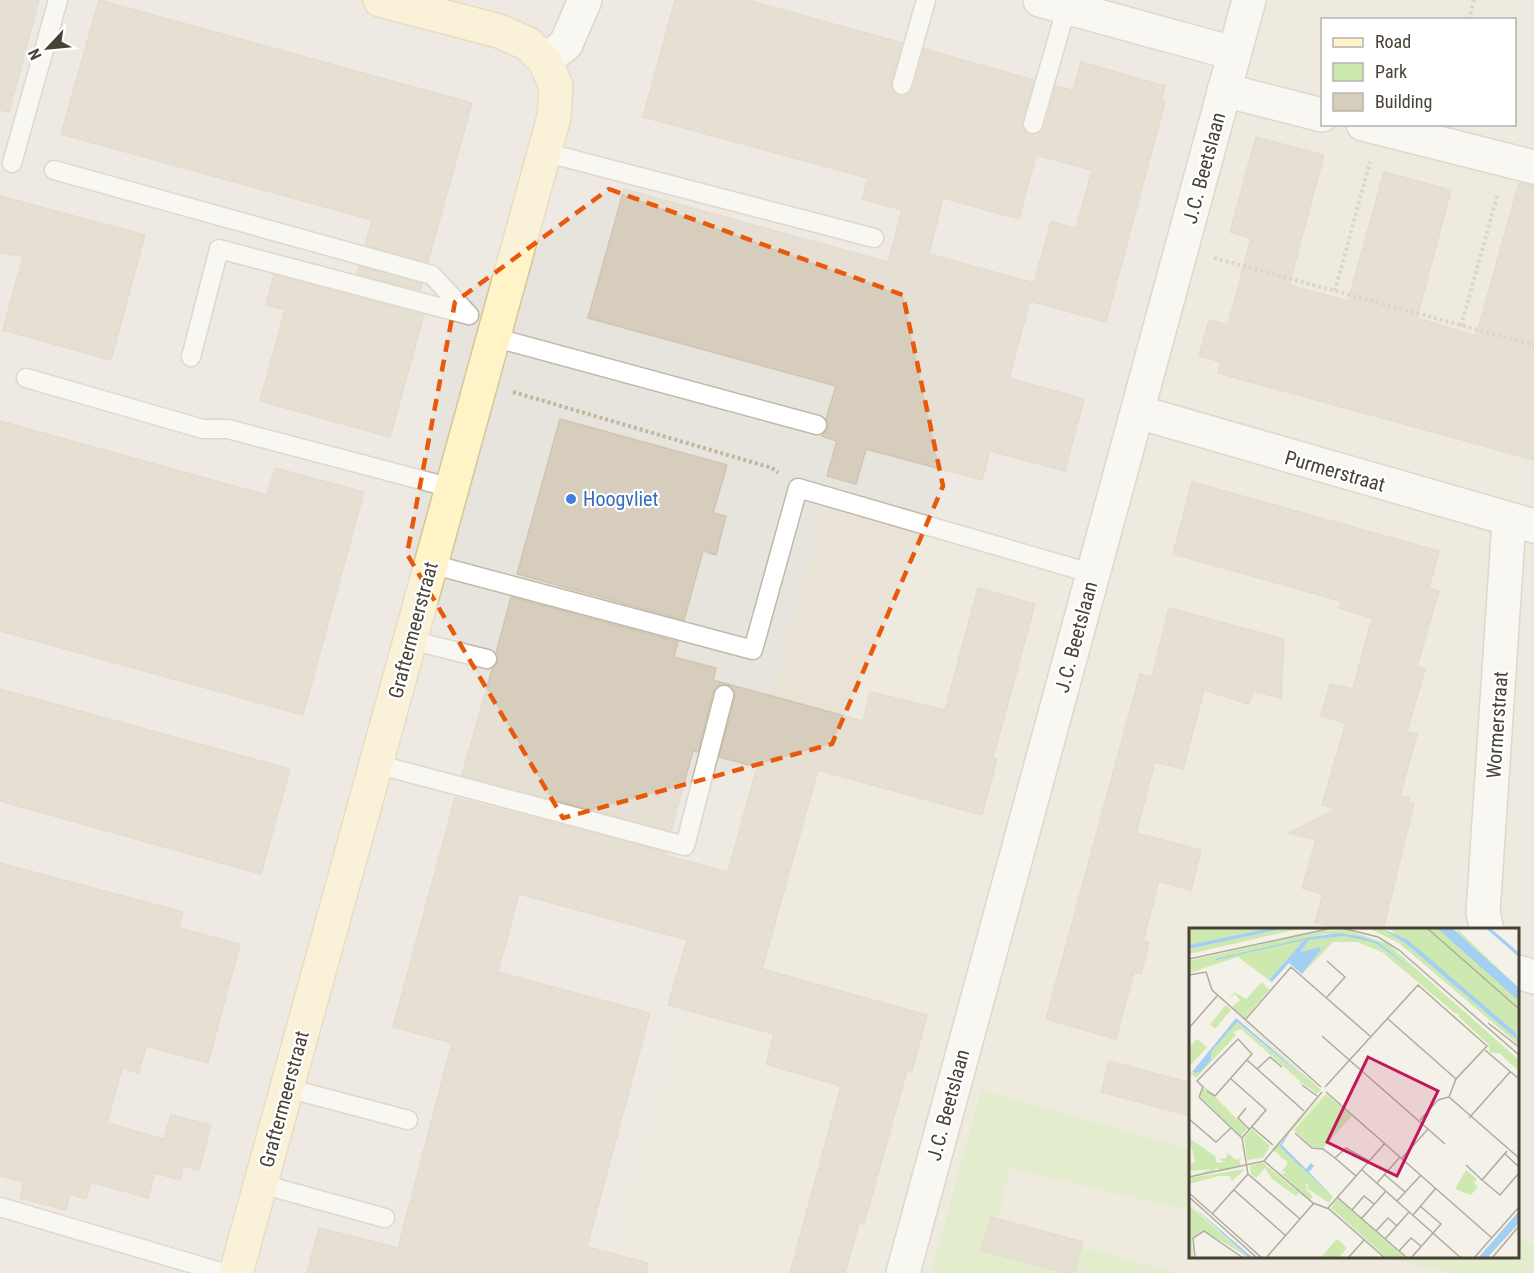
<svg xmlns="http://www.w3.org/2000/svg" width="1534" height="1273" font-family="'Roboto Condensed',sans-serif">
<rect width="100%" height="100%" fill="#f4f1e8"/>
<!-- residential -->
<path fill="#e8e3d6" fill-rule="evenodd" d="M1262,0h272v1273h-930l219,-764 253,56zM1322,20h192v104h-192zM1190,930h328v326h-328z"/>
<!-- industrial -->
<path fill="#e7e3dd" d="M0,0h1262l-154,572 -285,-63 -219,764h-604z"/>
<!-- green -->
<g fill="#cee9b0">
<path d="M981,1090l209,59v62l-180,-43 -13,54 179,51h-245z"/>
<path d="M1518,1239l16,5v29h-83l-69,-16 136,-1z"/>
</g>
<!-- building -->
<g fill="#d6cdbd" stroke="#d1c5b0" stroke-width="1.5" fill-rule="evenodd">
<path d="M0,0h39l-30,112 -9,-2z"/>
<path d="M99,0l373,103 -44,159 -63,-17 7,-25 -311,-86z"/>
<path d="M675,0h73l154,43 -11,40 3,9 6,4h5l8,-7 11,-40 110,31 -12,41 3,10 5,4 10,-3 4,-4 12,-42 17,5 8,-29 84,24 -4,15 4,1 -59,220 -76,-21 -21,77 75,21 -19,72 -75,-20 -8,29 -116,-31 -10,35 -29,-8 10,-35 -16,-5 7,-8 -2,-9 10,-33 -248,-68 36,-129 264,73 14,-52 -40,-11 6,-21 -225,-61zM1036,155l56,15 -16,59 -25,-8 -17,62 -105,-29 14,-56 76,21z"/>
<path d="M1256,137l68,18 -35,130 59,16 36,-129 67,18 -34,128 59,18 43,-153 15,2v275l-316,-87 3,-11 -22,-6 10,-36 19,5 23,-87 -21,-6z"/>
<path d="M0,196l145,39 -34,125 -108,-30 20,-74 -23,-3z"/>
<path d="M359,266l63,18 -2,6 -63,-16z"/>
<path d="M274,275l150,40 -34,122 -130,-36 25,-91 -19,-5z"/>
<path d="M560,419l167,46 -14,48 13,3 -10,39 -13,-4 -19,69 -167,-46z"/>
<path d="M0,421l267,74 8,-27 89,24 -61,223 -303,-84z"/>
<path d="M1192,482l247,69 -10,37 10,3 -22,75 8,3 -18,63 10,2 -17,62 9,2 -1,4 6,2 -31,126h-42l-26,-8 8,-28 -21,-6 14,-48 -27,-7 48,-24 -15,-4 24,-82 -25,-7 9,-32 23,5 19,-71 -33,-10 2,-7 -168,-47z"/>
<path d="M978,588l57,16 -42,154 4,1 -15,56 -164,-45 -56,199 165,46 -15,56 -5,-1 -43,154 -5,-1 -14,50h-55l51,-187 -75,-22 8,-30 -106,-29 19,-65 -168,-46 -21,78 152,41 -63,234 61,16 -1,10h-340l12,-45 79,20 54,-205 -59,-16 62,-229 211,54 -1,3 63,17 29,-105 -38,-10 16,-60v-6l-8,-7h-7l-7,8 -15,60 -5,-1 -22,80 -209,-56 30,-106 6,-7 -2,-9 15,-56 167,45 -4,15 42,11 -3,12 150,41 7,-29 75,18z"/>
<path d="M1169,608l115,31 -3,59 -28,-7 -4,13 -45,-14 -21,79 -28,-7 -19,71 65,17 -10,40 -32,-9 -16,60 6,2 -8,31 -7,-2 -18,67 -70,-20 94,-345 12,3z"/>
<path d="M0,689l290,80 -29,105 -261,-73z"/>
<path d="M0,863l183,49 -4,16 61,16 -32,119 -62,-17 -7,27 -17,-5 -15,55 57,16 7,-24 40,10 -12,45 -16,-4 -3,14 -25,-7 -7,25 -57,-16 -5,17 -16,-5 -4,16 -46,-12 4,-16 -24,-6z"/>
<path d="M1109,1061l82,22v33l-90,-24z"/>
<path d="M991,1217l92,25 -9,31h-10l-83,-23z"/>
</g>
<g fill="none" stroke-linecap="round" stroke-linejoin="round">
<defs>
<g id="lane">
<path d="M902,85l24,-85"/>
<path d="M1033,124l35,-122"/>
<path d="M544,152l330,86"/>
<path d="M12,163l46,-163"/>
<path d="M54,170l378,105 37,40"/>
<path d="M493,337l324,88"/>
<path d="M191,357l28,-108 250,66"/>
<path d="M26,378l177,51h25l224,59"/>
<path d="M431,564l322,86 45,-162 296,86"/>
<path d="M410,640l77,19"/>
<path d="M376,764l309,82 39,-151"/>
<path d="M287,1088l121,32"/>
<path d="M261,1184l124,34"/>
<path d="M0,1207l224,66"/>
</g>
<g id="street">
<path d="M1040,0l193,53"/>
<path d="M545,61l21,-17 19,-44"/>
<path d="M1224,90l98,25"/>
<path d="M1363,124l171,43"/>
<path d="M1138,412l396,114"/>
<path d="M1487,930l-4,-17 26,-392"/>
<path d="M1518,972l16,5"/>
<path d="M903,1273l346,-1273"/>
</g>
<path id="secondary" d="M236,1273l318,-1156 2,-31 -11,-25 -17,-17 -29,-13 -119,-31"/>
</defs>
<!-- lane casing -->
<use href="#lane" stroke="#c0b9aa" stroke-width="21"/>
<!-- street casing -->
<use href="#street" stroke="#c0b9aa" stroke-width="36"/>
<!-- secondary casing -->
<use href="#secondary" stroke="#d5c697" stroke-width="36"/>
<!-- path -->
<g stroke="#c2b69b" stroke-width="4" stroke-dasharray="3 3" stroke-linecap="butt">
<path d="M1469,20l5,-20"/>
<path d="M1214,258l320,87"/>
<path d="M1335,291l35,-129"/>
<path d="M1461,326l37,-133"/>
<path d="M513,392l259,76 6,5"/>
</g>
<!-- lane -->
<use href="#lane" stroke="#fff" stroke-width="18"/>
<!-- street -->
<use href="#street" stroke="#fff" stroke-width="33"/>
<!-- secondary -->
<use href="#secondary" stroke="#fff3c7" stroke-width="33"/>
</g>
<!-- marked area -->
<path d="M0 0H1534V1273H0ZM609,189l294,106 40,191 -111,258 -269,74 -156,-264 48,-252z" fill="#f4f1e8" fill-opacity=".55" fill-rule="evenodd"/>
<path fill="none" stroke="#e8590c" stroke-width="4.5" stroke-dasharray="12 8" stroke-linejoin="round" d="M609,189l294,106 40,191 -111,258 -269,74 -156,-264 48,-252z"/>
<!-- markers -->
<circle fill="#3f7fe0" stroke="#fff" stroke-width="2" cx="571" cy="499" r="6"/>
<g text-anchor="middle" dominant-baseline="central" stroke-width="4.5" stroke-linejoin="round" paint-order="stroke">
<!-- street labels -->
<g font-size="20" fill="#484236" stroke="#fff">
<text transform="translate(1204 168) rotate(-75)">J.C. Beetslaan</text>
<text transform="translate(1335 471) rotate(16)">Purmerstraat</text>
<text transform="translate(413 630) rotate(-75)">Graftermeerstraat</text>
<text transform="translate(1076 637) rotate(-75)">J.C. Beetslaan</text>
<text transform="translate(1497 725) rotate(-86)">Wormerstraat</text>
<text transform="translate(284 1099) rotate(-75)">Graftermeerstraat</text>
<text transform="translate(948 1105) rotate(-75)">J.C. Beetslaan</text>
</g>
<!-- shop labels -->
<g font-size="20" fill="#366cbe" stroke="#fff" text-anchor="start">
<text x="583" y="499">Hoogvliet</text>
</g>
</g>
<!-- overview -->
<g transform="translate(1189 928)">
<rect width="330" height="330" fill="#f4f1e8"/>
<path d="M0,0h82l-82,17zM97,0h17l-114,26v-5zM179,0h13l24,15 114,98v4l-120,-102zM199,0h50l81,72v36zM272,0l-2,3 60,57 -63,-56zM159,2l40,14 131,116v11l-20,-18h-9l-2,-9 -30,-28 2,-3 -4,1 -74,-62 -25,-10h-24l-31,32 19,-24 -2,-3 -19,5 9,-12 35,-4 31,7 41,29 -38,-30 -28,-8h-26l-95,22 76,-17 -36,41 -31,-23 -49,16v-12l130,-30zM73,54l7,8 -24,28 -13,-11 8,-7 -5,-6 -8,6 7,-7 -5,-4 17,10zM37,77l5,5 -16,19 -5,-5zM49,88l81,72 2,2 -4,4 -15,-11 -2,2v-4l-59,-52 -8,3 3,3 -40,43 -7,-6 4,1 43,-51 79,65zM8,111l10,8 -18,20v-20zM15,158l43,43 -6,7 -41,-40zM136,165l-46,52 54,52 -4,6 -21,-14v-5l-2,-1 1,7 6,6 -3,4 -33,-30 6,4 4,-2 -5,-1 6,-8 -16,-14zM137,166l26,22 -29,32 -11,-1 -18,-17zM63,201l18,17 -7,12 -16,2 -3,-22zM0,210l26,18 2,7 8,-1 -7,-3 8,-1 2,-5 8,7 8,-3 -5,3 2,7 -22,5 -3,-5 -1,4 -22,4 20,-6 -22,2 -1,-7 5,-2zM73,234l37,31 -3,3 -24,-17 -7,-11 -9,10 -5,-4 -1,-8zM56,241l-13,12 -2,-5h-11l-30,8v-6zM277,242l11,9 -3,4 4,4 -7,8 -16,-6zM149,270l67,60h-18l-56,-50zM0,277l60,53 -46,-28 -11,7 1,21h-3zM148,311l10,9 -9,10h-18z" fill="#cee9b0"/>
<path d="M81,0h16l-97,21v-4zM192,0l27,12 107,92 4,9 -114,-98zM248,0h15l67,60v13zM150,5l20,3 19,6 38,30 -41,-29 -31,-7 -35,4 -9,12 19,-5 2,3 -16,20 -3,4 -13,-11 -17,19 -3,-2 35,-40 -88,20 -1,-1 95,-22zM47,90l34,29 45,40 -78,-65 -26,30v8l-12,13 -7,-1zM102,202l-9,15 24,24 5,-6 3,3 -5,6 24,25 -54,-51zM0,275l34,29 30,26h-4zM330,283v12l-32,35h-9z" fill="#a4cff2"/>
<path fill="none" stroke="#a4cff2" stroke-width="3" d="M299,0l31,27"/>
<path fill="none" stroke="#afaba1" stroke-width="1.5" d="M153,0l36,9 21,13 120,105M238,0l92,81M0,31l143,-31M0,47l17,-3 6,18 109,97M138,69l18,-20 -18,-16M199,91l68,60M56,92l46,-53 79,69M299,95l31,24M0,100l28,-32M133,108l123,108M296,122l34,29M58,132l57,51M68,141l13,-12 12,10M41,150l36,32 -24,28M113,157l15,11M136,159l93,-102 69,61 -31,33 -7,18 -11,3 -18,20M137,164l166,146M10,169l4,-10 -6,-6 41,-42 14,15 -37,42 -8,-5M10,169l43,41 6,36 52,45M260,169l70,61M57,180l-8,10 12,12M280,190l41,-46M0,191l27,23 15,-14M63,199l21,18M106,205l17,15 11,1 12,9M318,223l-25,29 18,15 19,-22M316,226l14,13M213,230l26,-29M75,233l58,-69M277,237l16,15M173,242l99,88M196,247l20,17M167,248l-21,-18 11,-10 23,13M0,249l75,-16 49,42 16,6 56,49M188,255l23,-26M45,262l52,46M0,265l73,65M0,269l68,61M148,269l70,61M208,273l24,-26M139,280l57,-65M163,282l12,-14 10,8M23,286l36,-40M224,287l23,-27M173,290l24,-27M187,303l12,-13 9,8M196,311l24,-27M210,323l12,-13 10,8M6,330l-2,-20 11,-7 39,27M77,330l48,-55M159,330l16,-18M222,330l30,-34 -21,-18M285,330l45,-51M303,330l27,-32"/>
<path fill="#c2185b" fill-opacity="0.15" stroke="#c2185b" stroke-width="3" d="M179,129l70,34 -41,85 -70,-34z"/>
<rect width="330" height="330" fill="none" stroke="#484236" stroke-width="3"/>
</g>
<!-- legend -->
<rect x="1321" y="18" width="195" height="108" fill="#ffffff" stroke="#b6b3af" stroke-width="1.5"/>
<rect x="1333" y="38" width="30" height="9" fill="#fff3c7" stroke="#b6b3af" stroke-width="1.5"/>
<text x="1375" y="48" font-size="18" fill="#484236">Road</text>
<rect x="1333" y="63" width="30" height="18" fill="#cee9b0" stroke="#b6b3af" stroke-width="1.5"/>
<text x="1375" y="78" font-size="18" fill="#484236">Park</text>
<rect x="1333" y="93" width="30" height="18" fill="#d6cdbd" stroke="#b6b3af" stroke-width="1.5"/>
<text x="1375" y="108" font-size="18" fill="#484236">Building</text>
<!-- north arrow -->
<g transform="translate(48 48) rotate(244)" stroke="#ffffff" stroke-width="4.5" paint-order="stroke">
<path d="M0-4.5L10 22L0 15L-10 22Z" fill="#484236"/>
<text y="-9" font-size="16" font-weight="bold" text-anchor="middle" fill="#484236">N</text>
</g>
</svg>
